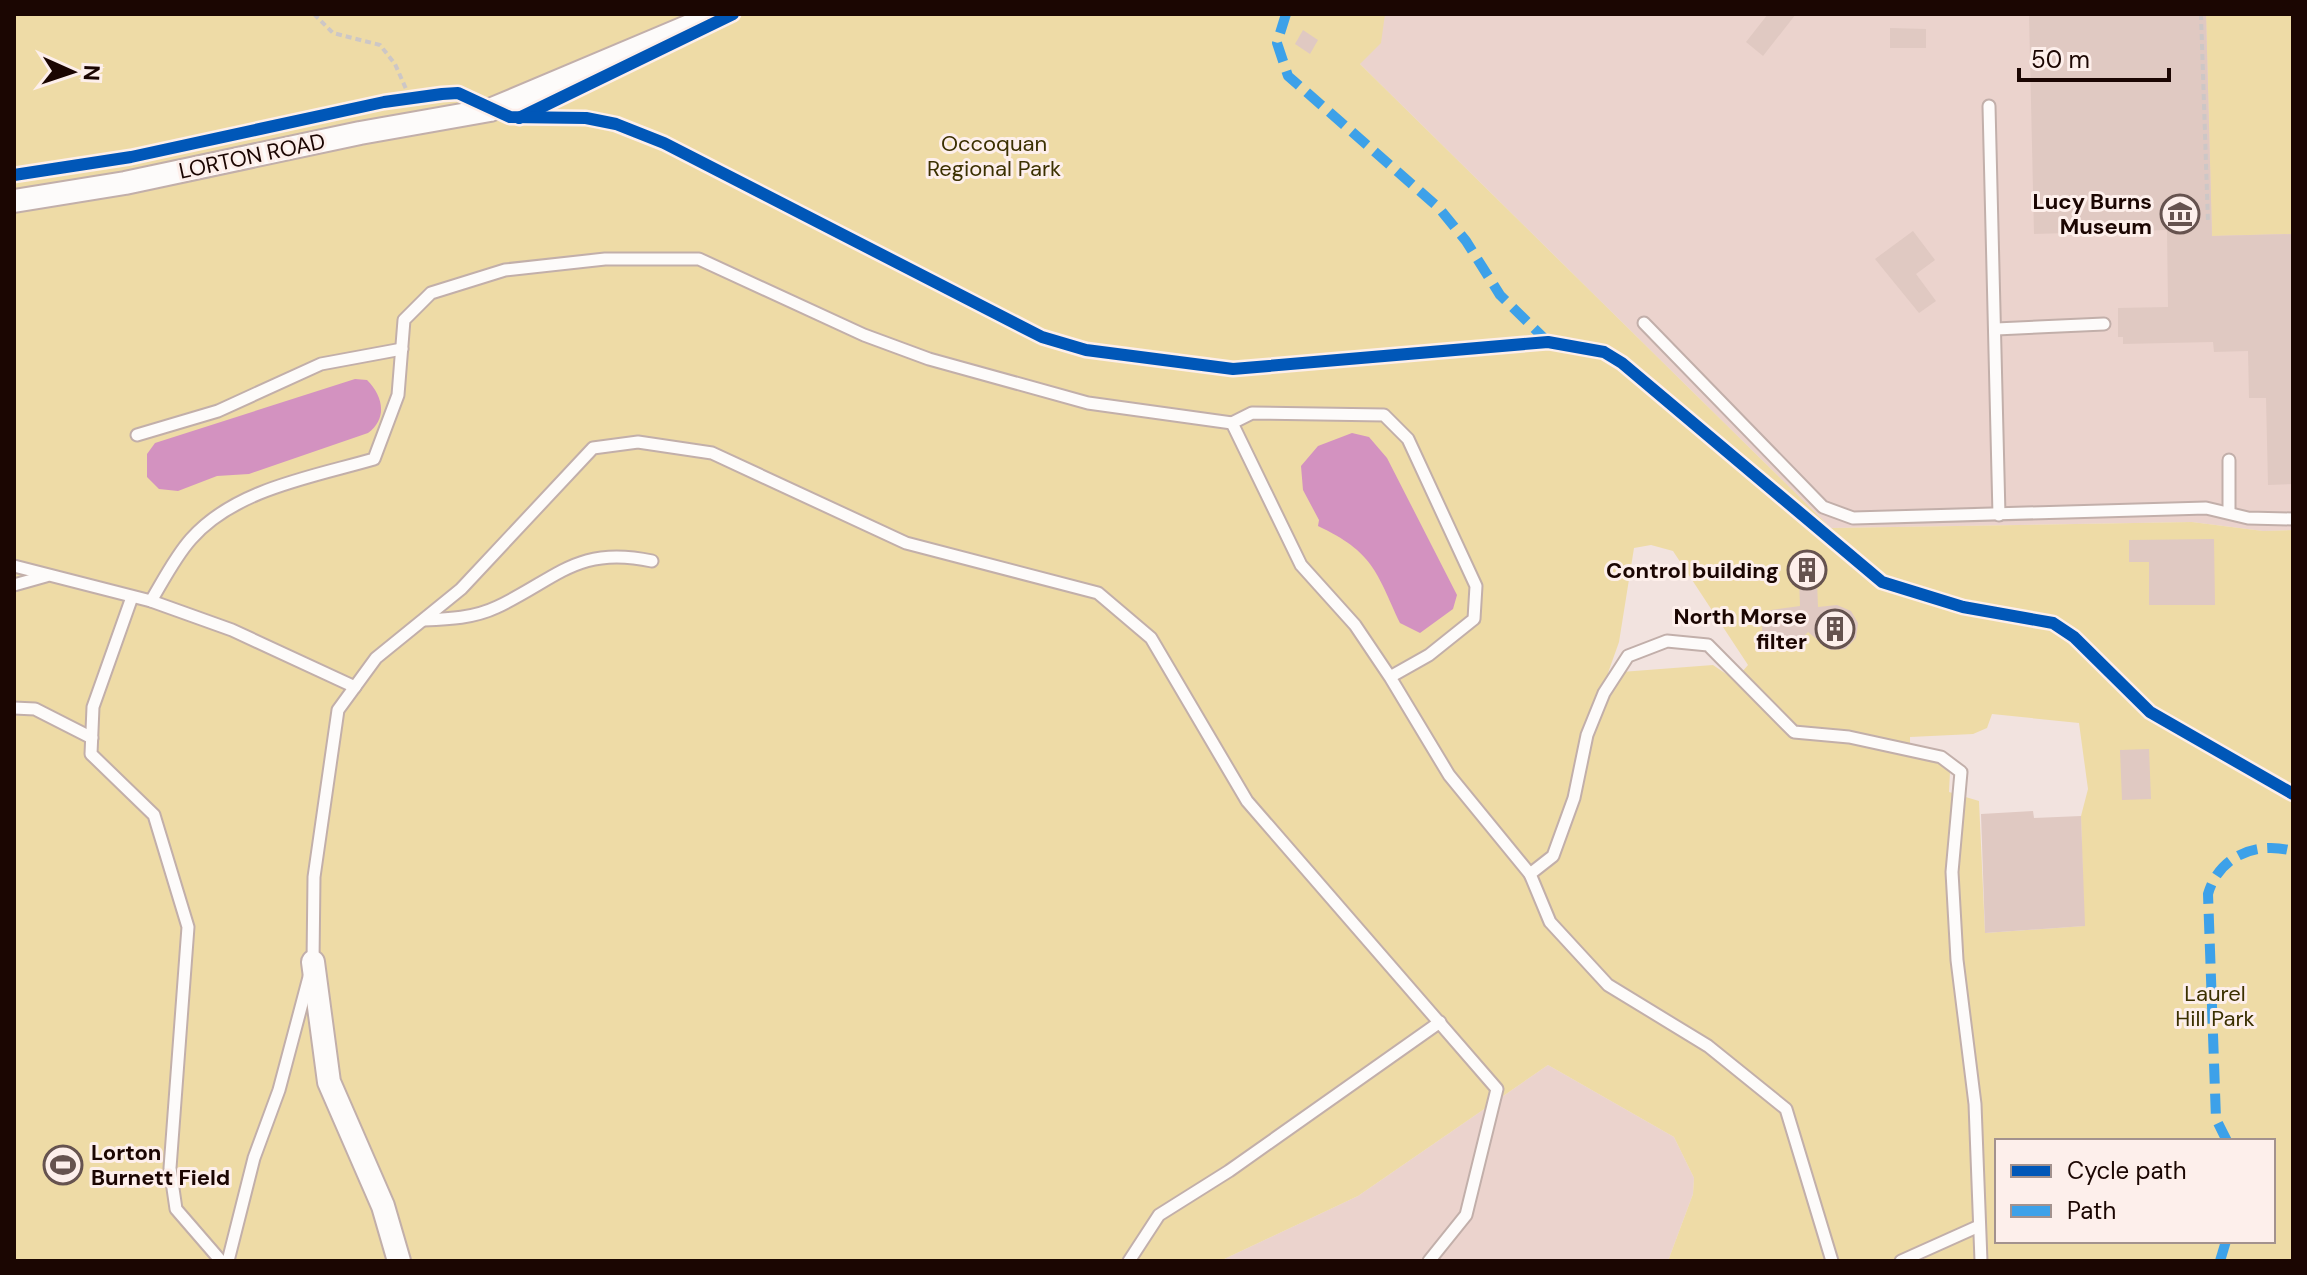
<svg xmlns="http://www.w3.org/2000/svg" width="2307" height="1275" font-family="'DM Sans',sans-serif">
<rect width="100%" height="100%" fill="#f2e3df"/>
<!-- built -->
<g fill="#ebd3cd">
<path d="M1379,14h914v516l-30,1 -71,-9 -361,6 -471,-464z"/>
<path d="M1548,1065l126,72 20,41 -1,16 -25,67h-448l138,-65z"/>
</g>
<!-- green -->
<g fill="#eedba6" fill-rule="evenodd">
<path d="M14,14h1371l-4,29 -21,21 471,464 361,-6 71,9 30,-1v731h-625l25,-67 1,-16 -20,-41 -126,-72 -190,131 -138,65h-1206zM1651,545l22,6 75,114 -13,15 -22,-15 -105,8 11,-31 15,-94zM1992,714l87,9 9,66 -7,27 3,110 -99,7 -6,-132 -30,-9 1,-20 -5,-7 -35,-8v-20l63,-3 14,-6zM1997,1141h276v100h-276z"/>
<path d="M2206,14h87v220l-81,2z"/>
</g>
<!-- water -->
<g fill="#d392c0">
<path d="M355,379l12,1c16,16 21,38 1,53l-119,41 -32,2 -39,15 -19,-2 -12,-12v-23l8,-11z"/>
<path d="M1352,433l17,4 18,21 70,137 -4,14 -33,24 -20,-10c-24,-52 -27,-71 -82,-97l1,-6 -16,-30 -2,-24 17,-20z"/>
</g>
<!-- building -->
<g fill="#e0c9c2">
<path d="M1768,14h28l-33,42 -17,-14z"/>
<path d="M2029,14h177l6,222 81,-2v250l-25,1 -2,-87h-17l-1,-47 -34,1 -1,-10 -90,2v-7h-5v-29l50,-1 -1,-77 -133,4z"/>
<path d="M1890,28l36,1v19h-36z"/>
<path d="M1303,30l15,10 -8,14 -15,-10z"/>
<path d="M1913,231l22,29 -19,14 20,27 -17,12 -44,-54z"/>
<path d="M2214,539l1,66h-66v-43h-20v-22z"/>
<path d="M1816,553l2,54 19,-2 14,6 7,12 -2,15 -11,11 -15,1 -22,-18 -18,18h-15l-11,-8 -3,-21 10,-11 29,-4 -2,-52z"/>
<path d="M2149,749l2,50 -29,1 -2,-50z"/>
<path d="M2033,811l1,7 47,-2 4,110 -100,7 -4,-119z"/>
</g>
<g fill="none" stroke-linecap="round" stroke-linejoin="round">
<defs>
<g id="lane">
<path d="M1989,106l10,409"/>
<path d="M1644,323l179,184 30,11 353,-10 42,10 45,1"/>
<path d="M1996,329l108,-5"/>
<path d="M137,435l81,-24 103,-47 81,-15"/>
<path d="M2229,460v52"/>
<path d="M14,566l137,35 81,29 123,57"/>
<path d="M14,585l32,-9"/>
<path d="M132,597l-39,110 -2,47 63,61 34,112 -18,241 6,41 45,52"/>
<path d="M151,601c12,-20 24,-44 40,-62 44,-50 121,-62 183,-80l24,-64 6,-75 27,-27 74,-23 100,-11h94l165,76 65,24 159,44 144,20"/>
<path d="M424,620c25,-1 50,-2 73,-13 61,-29 81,-62 155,-46"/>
<path d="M1390,677l-35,-52 -54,-60 -69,-142 20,-10 132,2 24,24 68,147 -2,33 -45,36 -39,22 59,98 81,99"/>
<path d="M14,708l21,1 57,29"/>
<path d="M228,1261l26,-103 25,-68 34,-128 1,-85 24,-167 38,-52 85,-69 132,-141 45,-6 74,11 194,90 192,50 53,45 96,163 250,288 -31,126 -37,46"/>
<path d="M1129,1261l30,-46 70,-44 211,-149"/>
<path d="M1832,1261l-46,-152 -78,-63 -100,-61 -58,-63 -20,-48 23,-18 21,-58 13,-63 17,-42 24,-37 39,-15 41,4 86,87 55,5 92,20 20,15 -9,100 5,88 18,144 6,157"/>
<path d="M1901,1261l78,-35"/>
</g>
<g id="street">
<path d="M14,201l111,-18 235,-50 130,-23 228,-96"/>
<path d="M313,962l16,120 54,124 16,55"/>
</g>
</defs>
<!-- lane casing -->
<use href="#lane" stroke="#c2afaa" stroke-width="15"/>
<!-- street casing -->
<use href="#street" stroke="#c2afaa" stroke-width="26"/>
<!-- path -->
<g stroke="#cdc7c6" stroke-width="4" stroke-dasharray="6 4" stroke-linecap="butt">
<path d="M314,14l19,19 47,12 15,19 15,34"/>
<path d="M2201,14l7,209"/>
</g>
<!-- lane -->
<use href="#lane" stroke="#fdfbfa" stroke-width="11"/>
<!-- street -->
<use href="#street" stroke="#fdfbfa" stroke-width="22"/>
<!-- quiet -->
<g stroke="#3da1e9" stroke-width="10" stroke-dasharray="20 10" stroke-linecap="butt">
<path d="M1286,14l-9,29 11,33 151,132 27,33 34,54 48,47"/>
<path d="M2227,1141l-11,-22 -8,-225c11,-38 48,-53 85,-43"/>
<path d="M2220,1261l6,-20"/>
</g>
<defs>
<g id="cycleway">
<path d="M519,118l214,-104"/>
<path d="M14,175l117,-18 253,-55 58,-8 16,-1 52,24 76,1 30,6 48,19 378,194 44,13 147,19 315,-27 56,10 18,11 260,219 81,25 90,16 21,14 76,75 143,82"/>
</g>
</defs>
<!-- cycleway casing -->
<use href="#cycleway" stroke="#fdefeb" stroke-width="17"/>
<!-- cycleway -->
<use href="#cycleway" stroke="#0057b8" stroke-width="12"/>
</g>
<!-- icons -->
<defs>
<symbol id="museum-ring" viewBox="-11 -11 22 22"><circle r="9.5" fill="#fdefeb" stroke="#66534f" stroke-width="1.5"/><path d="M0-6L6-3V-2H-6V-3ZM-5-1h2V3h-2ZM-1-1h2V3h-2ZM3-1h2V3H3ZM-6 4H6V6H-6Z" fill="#66534f"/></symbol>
<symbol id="building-ring" viewBox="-11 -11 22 22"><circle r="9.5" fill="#fdefeb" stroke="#66534f" stroke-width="1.5"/><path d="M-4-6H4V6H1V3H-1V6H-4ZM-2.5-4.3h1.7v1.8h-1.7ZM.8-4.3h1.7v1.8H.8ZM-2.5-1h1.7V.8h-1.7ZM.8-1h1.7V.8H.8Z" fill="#66534f"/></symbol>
<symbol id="stadium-ring" viewBox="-11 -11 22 22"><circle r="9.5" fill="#fdefeb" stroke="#66534f" stroke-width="1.5"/><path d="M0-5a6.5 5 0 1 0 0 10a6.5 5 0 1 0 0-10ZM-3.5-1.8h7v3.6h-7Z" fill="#66534f"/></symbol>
</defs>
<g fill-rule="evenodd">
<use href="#museum-ring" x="2158" y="192" width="44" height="44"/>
<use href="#building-ring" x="1785" y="548" width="44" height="44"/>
<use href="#building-ring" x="1813" y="607" width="44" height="44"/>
<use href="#stadium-ring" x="41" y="1143" width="44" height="44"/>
</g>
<g text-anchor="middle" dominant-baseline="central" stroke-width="6" stroke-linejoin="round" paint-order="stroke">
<!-- park labels -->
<g font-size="22" fill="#3b3000" stroke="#fdefeb">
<text x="994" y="143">Occoquan<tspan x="994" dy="25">Regional Park</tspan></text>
<text x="2215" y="993">Laurel<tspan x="2215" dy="25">Hill Park</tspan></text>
</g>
<!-- street labels -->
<g font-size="22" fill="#1b0602" stroke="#fdefeb">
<text transform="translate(252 156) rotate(-12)">LORTON ROAD</text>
</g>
<!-- poi labels -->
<g font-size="22" font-weight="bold" fill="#1b0602" stroke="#fdefeb" text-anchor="end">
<text x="2152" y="201">Lucy Burns<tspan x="2152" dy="25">Museum</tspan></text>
<text x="1779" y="570">Control building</text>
<text x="1807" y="616">North Morse<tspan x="1807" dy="25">filter</tspan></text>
<text x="91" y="1152" text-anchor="start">Lorton<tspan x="91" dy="25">Burnett Field</tspan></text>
</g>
</g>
<!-- border -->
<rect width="2307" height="1275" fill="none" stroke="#1b0602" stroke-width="32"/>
<!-- legend -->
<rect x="1995" y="1139" width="280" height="104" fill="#fdefeb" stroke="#a3928e" stroke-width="2"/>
<rect x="2011" y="1165" width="40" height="12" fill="#0057b8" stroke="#a3928e" stroke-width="2"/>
<text x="2067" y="1179" font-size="24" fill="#1b0602">Cycle path</text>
<rect x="2011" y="1205" width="40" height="12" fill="#3da1e9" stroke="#a3928e" stroke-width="2"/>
<text x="2067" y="1219" font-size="24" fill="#1b0602">Path</text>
<!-- north arrow -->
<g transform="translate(72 72) rotate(93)" stroke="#fdefeb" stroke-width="6" paint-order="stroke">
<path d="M0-6L14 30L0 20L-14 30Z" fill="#1b0602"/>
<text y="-12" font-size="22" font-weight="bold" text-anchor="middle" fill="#1b0602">N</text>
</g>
<!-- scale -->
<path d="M2019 68v12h150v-12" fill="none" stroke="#1b0602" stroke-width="4"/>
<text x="2031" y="68" font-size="24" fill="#1b0602" stroke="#fdefeb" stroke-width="6" paint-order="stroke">50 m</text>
</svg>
